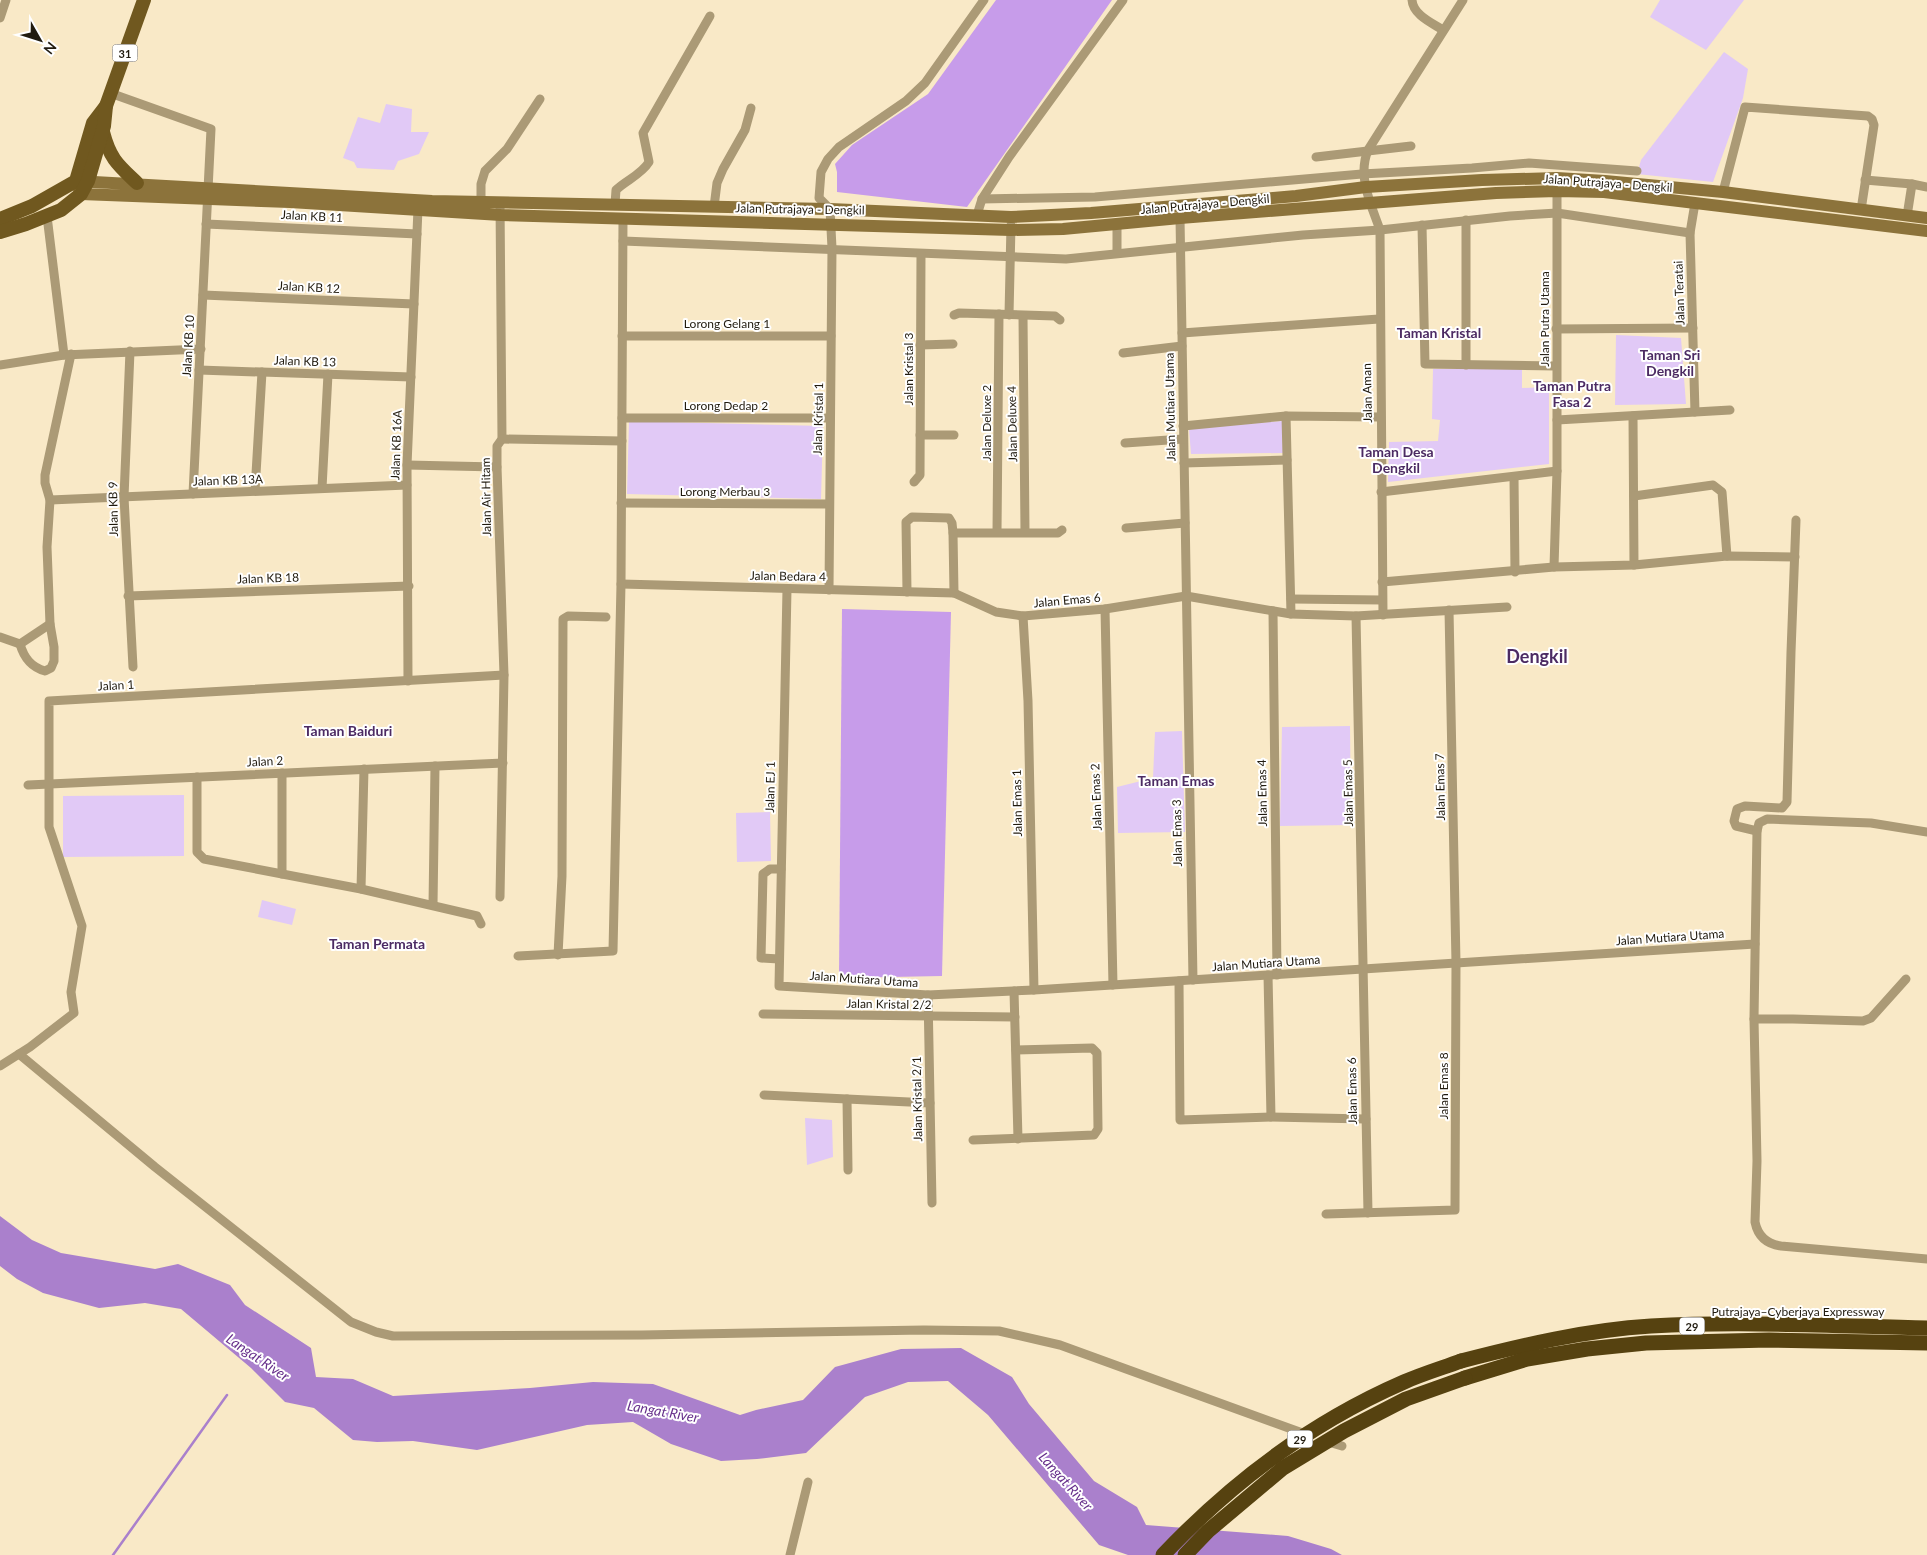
<svg xmlns="http://www.w3.org/2000/svg" width="1927" height="1555" font-family="Lato,sans-serif">
<rect width="100%" height="100%" fill="#f9e9c7"/>
<!-- green -->
<g fill="#e1c9f6">
<path d="M1660,0h84l-38,50 -56,-33z"/>
<path d="M1724,52l24,17 -5,29 -30,84 -76,-8 4,-14z"/>
<path d="M386,104l26,5 -1,23h18l-10,22 -21,7 -4,9 -37,-2 -3,-6 -11,-4 15,-41 22,6z"/>
<path d="M1616,335l65,3 5,66 -71,1z"/>
<path d="M1433,369h89v19l27,-1v77l-161,18 1,-40 49,-1 2,-21 -8,-1z"/>
<path d="M629,421l194,5 -2,73 -194,-5z"/>
<path d="M1282,421l1,32 -92,1 -2,-25z"/>
<path d="M1350,726l1,99 -71,1 2,-99z"/>
<path d="M1182,731l3,101 -67,1 -1,-46 36,-9 2,-46z"/>
<path d="M184,795v61l-121,1v-61z"/>
<path d="M770,812l1,49 -34,1 -1,-49z"/>
<path d="M262,900l34,9 -4,16 -34,-8z"/>
<path d="M805,1118l27,2 1,37 -26,8z"/>
</g>
<!-- forest -->
<g fill="#c79cea">
<path d="M996,0h116l-145,207 -130,-15v-20l-2,-8 17,-19 76,-51z"/>
<path d="M842,609l109,3 -9,364 -103,2z"/>
</g>
<!-- water -->
<path fill="#aa80cc" d="M0,1216l32,24 29,13 94,16 23,-5 52,21 15,20 66,43 5,29 37,2 40,17 137,-8 63,-6 60,2 87,31 16,-5 47,-10 32,-33 66,-18 60,-1 51,29 17,27 65,77 43,26 9,18 142,11 43,13 11,6h-214l-29,-10 -111,-130 -40,-34 -40,1 -43,15 -59,56 -49,6 -36,2 -50,-17 -38,-22 -46,3 -110,25 -64,-9 -36,1 -24,-2 -39,-32 -29,-6 -34,-34 -70,-59 -36,-6 -46,5 -56,-15 -26,-14 -17,-13z"/>
<g fill="none" stroke-linecap="round" stroke-linejoin="round">
<!-- stream -->
<path stroke="#aa80cc" stroke-width="2.5" d="M113,1555l114,-160"/>
<!-- street -->
<g stroke="#ab9a76" stroke-width="9">
<path d="M1412,0c1,15 20,23 31,30"/>
<path d="M0,18l6,-18"/>
<path d="M110,93l101,36 -18,365"/>
<path d="M1316,157l95,-11"/>
<path d="M1865,180l47,4"/>
<path d="M1723,192l22,-85 123,9 4,3 2,6 -13,85"/>
<path d="M982,199l113,-2 267,-23 110,-6 57,-5 108,8"/>
<path d="M481,202v-18l4,-13 22,-22 33,-50"/>
<path d="M500,202l2,237 -5,7v21l7,208 -4,222"/>
<path d="M1695,203l-5,30 5,179"/>
<path d="M615,204l1,-14c10,-10 25,-15 33,-28l-6,-29 67,-117"/>
<path d="M714,207l3,-24 6,-14 22,-39 6,-22"/>
<path d="M977,215l5,-16 27,-42 114,-157"/>
<path d="M47,216l17,139"/>
<path d="M1907,216l5,-32 15,3"/>
<path d="M1180,218l13,762"/>
<path d="M1466,220v145"/>
<path d="M206,224l211,10"/>
<path d="M1117,225v28"/>
<path d="M1422,225l3,139 131,2"/>
<path d="M623,241l443,18 237,-24 77,-5 130,-14 47,-3 133,20"/>
<path d="M203,295l211,9"/>
<path d="M954,315l5,-2 96,3 5,4"/>
<path d="M1009,315l2,-90"/>
<path d="M1023,316l2,216"/>
<path d="M1556,329l137,-1"/>
<path d="M1182,333l197,-14"/>
<path d="M622,336h209"/>
<path d="M920,345l33,-1"/>
<path d="M130,351l-6,146 9,170"/>
<path d="M1123,353l59,-7"/>
<path d="M0,365l64,-10 137,-6"/>
<path d="M199,370l212,7"/>
<path d="M1286,416l5,198"/>
<path d="M1633,416l1,149"/>
<path d="M622,418h208"/>
<path d="M1557,420l173,-10"/>
<path d="M1183,426l103,-10 94,1"/>
<path d="M920,435h34"/>
<path d="M502,439l120,2"/>
<path d="M1125,443l58,-4"/>
<path d="M1184,463l103,-3"/>
<path d="M407,465l90,2"/>
<path d="M1514,477l1,95"/>
<path d="M914,482l6,-7 1,-221"/>
<path d="M322,488l6,-114"/>
<path d="M255,491l7,-119"/>
<path d="M1381,492l176,-21"/>
<path d="M1634,496l79,-11 9,7 5,64"/>
<path d="M50,500l357,-15"/>
<path d="M621,503l208,1"/>
<path d="M1126,528l59,-5"/>
<path d="M997,532l2,-218"/>
<path d="M953,533h105l4,-3"/>
<path d="M1554,567l3,-96v-280"/>
<path d="M1382,582l172,-15 80,-2 93,-9 68,1"/>
<path d="M621,584l333,9 42,19 27,4 82,-7 81,-13 105,18 65,2 151,-9"/>
<path d="M787,589l-8,397 149,9 106,-5 721,-46"/>
<path d="M829,590l3,-342 -2,-39 -11,-11 2,-26 7,-13 11,-12 67,-46 19,-18 59,-83"/>
<path d="M907,592l-1,-70 6,-5 37,1 3,5 1,10 1,60"/>
<path d="M128,596l281,-10"/>
<path d="M1291,599l91,1"/>
<path d="M1105,609l8,376"/>
<path d="M1273,611l4,364"/>
<path d="M1383,615l-3,-385c-9,-26 -23,-53 -12,-80l95,-150"/>
<path d="M1023,616l5,85 6,289"/>
<path d="M1356,616l12,597"/>
<path d="M0,637l20,7 30,-20"/>
<path d="M20,644c4,14 11,23 25,27l6,-3 3,-7v-14l-4,-23 -3,-77 3,-47 -5,-17v-8l26,-121"/>
<path d="M408,681l-1,-216 11,-256"/>
<path d="M282,773v101"/>
<path d="M197,777v75l7,7 157,30 116,27 4,8"/>
<path d="M28,785l475,-22"/>
<path d="M1757,831l-21,-5 -2,-5 3,-12 8,-3 37,2 5,-6 4,-150 5,-132"/>
<path d="M1927,832l-56,-9 -104,-4 -8,4 -2,8 -3,188 3,142 -2,61c3,15 12,22 26,24l146,13"/>
<path d="M361,889l3,-120"/>
<path d="M433,905l2,-139"/>
<path d="M558,955l4,-79 1,-257 5,-3 38,1"/>
<path d="M518,956l95,-5 8,-367 2,-365"/>
<path d="M779,959l-18,-1 2,-84 7,-5h11"/>
<path d="M1268,975l3,142"/>
<path d="M1179,981l1,139 91,-3 95,2"/>
<path d="M1014,991l4,148"/>
<path d="M928,995l4,208"/>
<path d="M763,1014l252,3"/>
<path d="M1754,1019h39l70,2 8,-3 35,-39"/>
<path d="M19,1054l136,113 196,155 25,10 17,4 249,-1 282,-5 75,1 61,14 248,90"/>
<path d="M0,1066l30,-19 44,-34 -3,-21 11,-66 -33,-99v-126l455,-26"/>
<path d="M764,1095l166,8"/>
<path d="M847,1099l1,71"/>
<path d="M973,1140l121,-5 4,-6 -1,-76 -5,-5 -76,2"/>
<path d="M1326,1214l129,-4 1,-247 -7,-353"/>
<path d="M1325,1441l17,5"/>
<path d="M790,1555l18,-73"/>
</g>
<!-- secondary -->
<path stroke="#8c733b" stroke-width="12" d="M1927,218l-204,-26 -118,-11 -48,-3 -75,2 -116,7 -70,9 -205,17 -80,4 -181,-8 -398,-8 -356,-20 5,13 209,8 211,13 510,15 52,-1 117,-11 316,-25 61,-2 47,1 323,39"/>
<!-- primary -->
<g stroke="#70581f" stroke-width="14">
<path d="M103,132c7,27 15,33 34,51"/>
<path d="M0,219l32,-13 44,-25 17,-58 13,-17"/>
<path d="M0,232l26,-8 35,-14 20,-16 7,-13 16,-55 2,-20 38,-106"/>
</g>
<!-- highway -->
<g stroke="#564210" stroke-width="15">
<path d="M1461,1361c62,-16 125,-31 190,-35 91,-5 184,0 276,2"/>
<path d="M1465,1378l62,-19 60,-10 59,-6 123,-3 158,3"/>
</g>
<!-- highway-bridge -->
<g stroke="#564210" stroke-width="15">
<path d="M1163,1555c68,-72 149,-133 241,-173 18,-8 38,-14 57,-21"/>
<path d="M1185,1555l23,-24 75,-63 61,-37 62,-32 59,-21"/>
</g>
</g>
<g text-anchor="middle" dominant-baseline="central" stroke-width="4" stroke-linejoin="round" paint-order="stroke">
<!-- shield labels -->
<g fill="#fff" stroke="#645f57" stroke-width="1">
<rect x="112.5" y="44.5" width="25" height="17" rx="4"/>
<rect x="1679.5" y="1317.5" width="25" height="17" rx="4"/>
<rect x="1287.5" y="1430.5" width="25" height="17" rx="4"/>
</g>
<g font-size="11" font-weight="bold" fill="#211b0f">
<text x="125" y="53">31</text>
<text x="1692" y="1326">29</text>
<text x="1300" y="1439">29</text>
</g>
<!-- street labels -->
<g font-size="12" fill="#211b0f" stroke="#fff">
<text transform="translate(1608 183) rotate(4)">Jalan Putrajaya - Dengkil</text>
<text transform="translate(1205 204) rotate(-5)">Jalan Putrajaya - Dengkil</text>
<text transform="translate(800 209) rotate(1)">Jalan Putrajaya - Dengkil</text>
<text transform="translate(312 216) rotate(3)">Jalan KB 11</text>
<text transform="translate(309 287) rotate(3)">Jalan KB 12</text>
<text transform="translate(1679 293) rotate(-92)">Jalan Teratai</text>
<text transform="translate(1544 319) rotate(-90)">Jalan Putra Utama</text>
<text x="727" y="323">Lorong Gelang 1</text>
<text transform="translate(188 346) rotate(-87)">Jalan KB 10</text>
<text transform="translate(305 361) rotate(2)">Jalan KB 13</text>
<text transform="translate(908 369) rotate(-90)">Jalan Kristal 3</text>
<text transform="translate(1367 393) rotate(-91)">Jalan Aman</text>
<text x="726" y="405">Lorong Dedap 2</text>
<text transform="translate(1170 407) rotate(-91)">Jalan Mutiara Utama</text>
<text transform="translate(818 419) rotate(-89)">Jalan Kristal 1</text>
<text transform="translate(986 423) rotate(-90)">Jalan Deluxe 2</text>
<text transform="translate(1012 424) rotate(-91)">Jalan Deluxe 4</text>
<text transform="translate(396 445) rotate(-88)">Jalan KB 16A</text>
<text transform="translate(228 480) rotate(-2)">Jalan KB 13A</text>
<text x="725" y="491">Lorong Merbau 3</text>
<text transform="translate(486 497) rotate(-91)">Jalan Air Hitam</text>
<text transform="translate(113 509) rotate(-91)">Jalan KB 9</text>
<text transform="translate(788 576) rotate(1)">Jalan Bedara 4</text>
<text transform="translate(268 578) rotate(-2)">Jalan KB 18</text>
<text transform="translate(1067 600) rotate(-5)">Jalan Emas 6</text>
<text transform="translate(116 685) rotate(-3)">Jalan 1</text>
<text transform="translate(265 761) rotate(-3)">Jalan 2</text>
<text transform="translate(770 787) rotate(-89)">Jalan EJ 1</text>
<text transform="translate(1440 787) rotate(-91)">Jalan Emas 7</text>
<text transform="translate(1262 793) rotate(-91)">Jalan Emas 4</text>
<text transform="translate(1348 793) rotate(-91)">Jalan Emas 5</text>
<text transform="translate(1096 797) rotate(-92)">Jalan Emas 2</text>
<text transform="translate(1017 803) rotate(-91)">Jalan Emas 1</text>
<text transform="translate(1177 833) rotate(-91)">Jalan Emas 3</text>
<text transform="translate(1670 937) rotate(-4)">Jalan Mutiara Utama</text>
<text transform="translate(1266 963) rotate(-4)">Jalan Mutiara Utama</text>
<text transform="translate(864 979) rotate(4)">Jalan Mutiara Utama</text>
<text transform="translate(889 1004) rotate(1)">Jalan Kristal 2/2</text>
<text transform="translate(1443 1086) rotate(-90)">Jalan Emas 8</text>
<text transform="translate(1352 1091) rotate(-91)">Jalan Emas 6</text>
<text transform="translate(917 1099) rotate(-91)">Jalan Kristal 2/1</text>
<text x="1798" y="1311">Putrajaya–Cyberjaya Expressway</text>
</g>
<!-- neighbourhood labels -->
<g font-size="14" font-weight="bold" fill="#4c2b63" stroke="#fff">
<text x="1439" y="332">Taman Kristal</text>
<text x="1670" y="354">Taman Sri<tspan x="1670" dy="16">Dengkil</tspan></text>
<text x="1572" y="385">Taman Putra<tspan x="1572" dy="16">Fasa 2</tspan></text>
<text x="1396" y="451">Taman Desa<tspan x="1396" dy="16">Dengkil</tspan></text>
<text x="348" y="730">Taman Baiduri</text>
<text x="1176" y="780">Taman Emas</text>
<text x="377" y="943">Taman Permata</text>
</g>
<!-- water labels -->
<g font-size="14" font-style="italic" fill="#67308b" stroke="#fff">
<text transform="translate(258 1357) rotate(34)">Langat River</text>
<text transform="translate(663 1411) rotate(10)">Langat River</text>
<text transform="translate(1066 1481) rotate(48)">Langat River</text>
</g>
<!-- district labels -->
<g font-size="18" font-weight="bold" fill="#4c2b63" stroke="#fff">
<text x="1537" y="656">Dengkil</text>
</g>
</g>
<!-- north arrow -->
<g transform="translate(40 40) rotate(129)" stroke="#ffffff" stroke-width="4" paint-order="stroke">
<path d="M0-4L9 19L0 12L-9 19Z" fill="#211b0f"/>
<text y="-8" font-size="14" font-weight="bold" text-anchor="middle" fill="#211b0f">N</text>
</g>
</svg>
